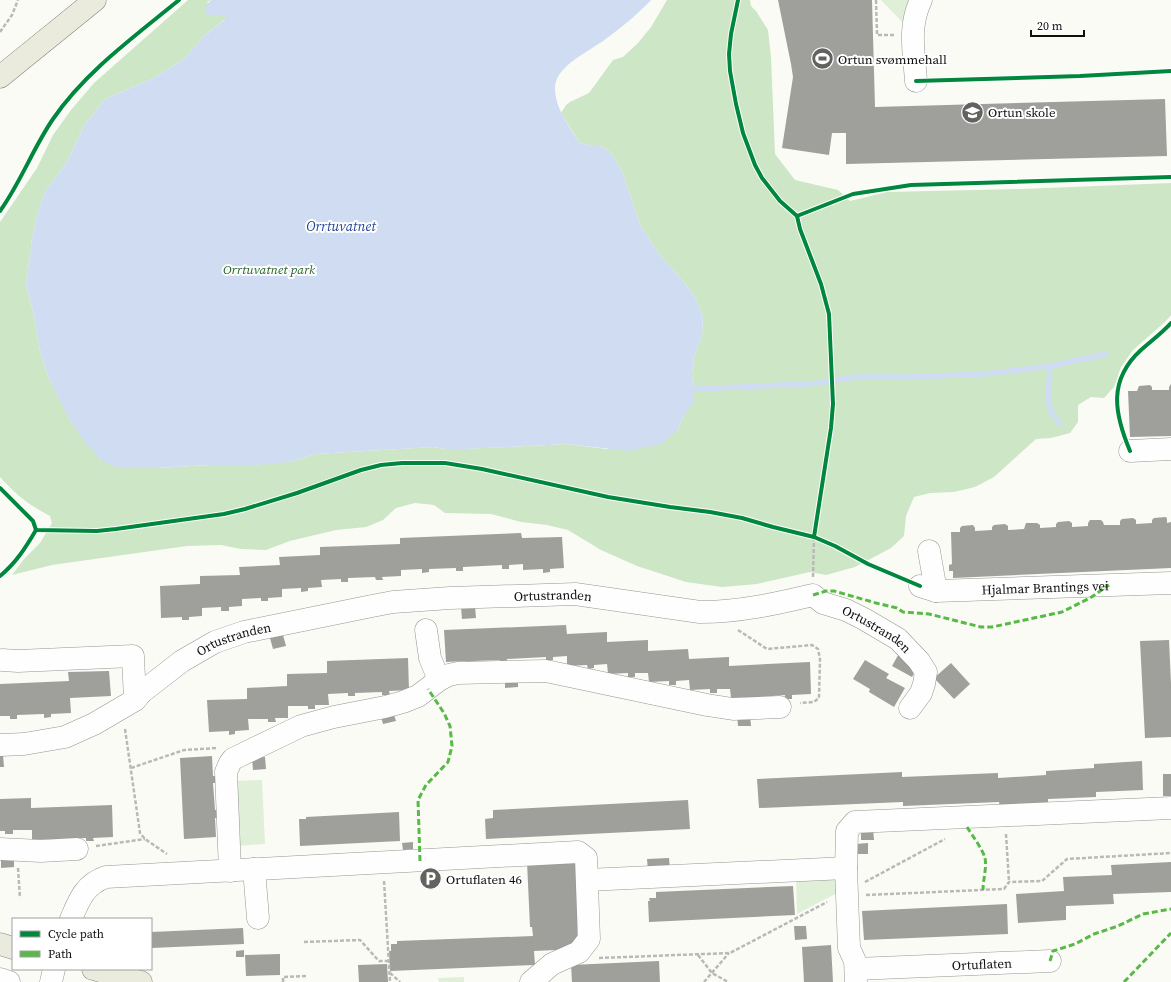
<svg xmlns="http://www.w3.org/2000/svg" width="1171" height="982" font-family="'Source Serif 4',serif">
<rect width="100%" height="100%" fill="#fbfbf6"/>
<!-- green -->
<g fill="#dfefd8">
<path d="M881,0h34l-9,26z"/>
<path d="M262,780l3,64 -30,2 -2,-65z"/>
<path d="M840,875l1,16 -44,23 -1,-38z"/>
<path d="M464,977v5h-25l-1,-4z"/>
</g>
<!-- forest -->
<path fill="#cde6c6" d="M188,0h23l-4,2 13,14h5v3l-22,18 -18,21 -31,20 -49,21 -21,27 -17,36 -22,30 -7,20 -6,27 -6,47 7,25 7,39 8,26 23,46 30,38 56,8 52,-3h41l43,-4 23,-7 117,-7 13,2h19l102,-5 40,5 70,-18 7,-15 10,-27 -2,-15 2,-18 8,-19 1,-21 -9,-20 -11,-15 -24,-27 -19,-29 -18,-54 -12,-19 -9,-6h-9l-12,-3 -19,-30 5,-8 4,-3 19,-9 24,-33 10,-3 15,-14 13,-16 16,-27h83l1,6 5,5 12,19 3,27 4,97 20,26 43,10 12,11 37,-9 134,-3 150,-6v132l-6,7 -32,28 -12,17 -7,20 -10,11 -13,-1 -13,8v17l-8,11 -19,5 -15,1 -42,38 -19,10 -21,5 -24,1 -16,4 -8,19 -2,20 -13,12 -36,19 -29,8 -16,-3 -53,12 -35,3 -36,-5 -49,-16 -36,-16 -33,-20 -21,-5 -26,-3 -30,-8 -46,-1 -11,-8 -19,-2 -19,5 -13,12 -17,7 -30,3 -46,11 -24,9 -25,-1 -20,-4 -34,1 -135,19 -40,10 12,-16 16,-16 12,-20 -2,-7c-21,-11 -34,-21 -50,-39v-255l37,-54 16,-33 18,-25 23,-27z"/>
<!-- water -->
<path fill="#cfdcf2" d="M211,0h440c-13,14 -29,27 -44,38 -16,13 -54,28 -52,52 1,20 15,37 25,53l12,3h9l9,6 12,19 18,54 19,29 24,27 11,15 9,20 -1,21 -8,19 -2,18 2,15v12l-10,15 -7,15 -16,13 -32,7 -62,-7 -101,5h-20l-13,-2 -117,7 -23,7 -20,3 -23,1h-41l-52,3 -42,-1 -14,-7 -16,-18 -14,-20 -8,-15 -15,-31 -8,-26 -7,-39 -7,-25 6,-47 6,-27 7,-20 22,-30 17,-36 21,-27 49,-21 31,-20 18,-21 20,-16 2,-2v-3h-15l-5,-4v-6z"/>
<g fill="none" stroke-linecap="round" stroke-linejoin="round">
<!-- stream -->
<g stroke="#cfdcf2" stroke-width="5.5">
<path d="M1050,366l-2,34 3,11 9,13"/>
<path d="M694,389l115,-5 47,-7h54l75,-3 65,-8 56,-12"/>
</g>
</g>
<!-- building -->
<g fill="#9f9f9b">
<path d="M778,0h94l3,107 290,-8 2,57 -321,8v-31h-14l-3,22 -47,-7 11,-71 -2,-13z"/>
<path d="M1171,384v52l-41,1 -2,-46h9l2,-5 11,-1 2,2v3h17v-3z"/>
<path d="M1166,517l1,2v4l4,-1v46l-218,10v-7h-4v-6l3,-1 -1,-32h9v-4l2,-2 11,-1 2,3v3l17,-1v-3l2,-2 11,-1 3,2v4l16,-1 2,-6h11l3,2v3l16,-1v-3l2,-2 11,-1 3,2v4l16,-1v-3l2,-3h11l2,2 1,3h16v-4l2,-2 11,-1 3,2v4l16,-1v-3l2,-2z"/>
<path d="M521,533l1,5 40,-1 2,31 -14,1v3l-7,1v-4l-20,1v-6l-14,1v4h-7v-4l-39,2v4h-7v-3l-27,1v3l-7,1v-4l-21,1v6l-19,1 1,3h-7l-1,-3 -27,1v4h-7v-3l-20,1 1,7 -14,1v3l-7,1v-4l-19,1v8l-14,1v3h-7v-3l-19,1v7l-13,1v4h-8v-4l-19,1v8l-13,1v3h-7v-3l-21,1 -1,-32 40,-2v-8l40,-1 -1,-8 41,-2 -1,-8 41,-2v-8l80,-3v-6z"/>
<path d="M475,606l1,12 -14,1 -1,-12z"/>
<path d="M566,625l1,9 40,-2v10l41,-2v11l40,-2 1,10 40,-2v9l81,-4 1,32 -19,1v4h-7v-4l-27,2v3l-7,1v-4l-20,1 -1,-9h-13v4h-7v-4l-20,1 -1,-10 -13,1v4h-7v-4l-20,1 -1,-9h-13v4h-7v-4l-20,1 -1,-10 -13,1v3l-6,1 -1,-4 -20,1v-10l-14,1v3l-7,1v-4l-39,2v4h-7v-3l-27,1v3l-7,1v-4l-20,1 -2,-32z"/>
<path d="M283,635l3,11 -13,3 -3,-11z"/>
<path d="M1169,640l2,44v53l-26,1 -5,-97z"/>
<path d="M901,650l16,18 -5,9 -20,-11z"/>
<path d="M408,658l1,32 -20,1 1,4h-8v-3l-27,1v3h-7v-3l-20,1 1,11h-14v4h-7v-3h-20v12h-13l1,4h-8v-3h-20l1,11 -14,1v3l-6,1v-4l-20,1 -2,-32 40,-1v-11l40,-2v-12l40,-1v-12z"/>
<path d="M865,660l24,14 -3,4 19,10 -11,19 -25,-15 1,-3 -17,-10z"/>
<path d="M951,663l19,21 -16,15 -20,-21z"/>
<path d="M109,671l2,25 -41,2 1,15 -20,1v3l-7,1v-4l-27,1v4h-7v-3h-10v-32l69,-3 -1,-9z"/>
<path d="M518,675v12l-13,1v-12z"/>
<path d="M392,709l4,12 -13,3 -3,-11z"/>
<path d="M737,714h13l1,12h-13z"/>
<path d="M0,755h3l1,12h-4z"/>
<path d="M212,756l1,20h3l1,7h-4l2,27h3v8h-3l1,19 -32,2 -4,-81z"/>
<path d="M265,757l1,12 -13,1 -1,-12z"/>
<path d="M1142,761l1,29 -47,2v5l-48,2v5l-48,3 -1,-5 -96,4v-4l-144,6 -2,-29 145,-7v5l96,-4v5l48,-3v-4l48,-3v-4z"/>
<rect x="1163" y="774" width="8" height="22"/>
<path d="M31,798v10l81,-3 1,32 -20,1 1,3h-8v-3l-26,1v4h-7l-1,-4 -20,1v-10h-19v4h-8v-3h-5v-32z"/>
<path d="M688,800l2,29 -204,10 -1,-20 8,-1v-8z"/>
<path d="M399,812l1,29 -100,5 -1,-27h7v-2z"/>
<path d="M873,829l1,11h-13v-10z"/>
<path d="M413,842v7l-10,1 -1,-7z"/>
<path d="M868,843v11h-12v-10z"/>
<path d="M14,855v12l-13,1v-12z"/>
<path d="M669,858l1,12 -22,1 -1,-12z"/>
<path d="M576,860l3,65h-2l1,24 -44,2 1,14 -145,6 -1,-20h2v-7h6v-3l136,-5 -1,-9h-2l-3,-65z"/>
<path d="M1171,862v30l-58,2 1,10 -48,2v14l-48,3 -2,-29 48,-3 -1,-14 49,-2 -1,-10z"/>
<path d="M793,886l2,29 -146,7 -1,-21h2l-1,-3h7v-6z"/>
<path d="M1007,904l1,30 -144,6 -2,-29z"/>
<path d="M794,926h12l1,13 -12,1z"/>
<path d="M243,928l1,16 -93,4v-16z"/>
<path d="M831,945l2,37h-29l-2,-35z"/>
<path d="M244,950v7h-8v-6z"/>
<path d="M280,954v21l-34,1 -1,-21z"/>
<path d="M659,961l1,21h-88l-1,-17z"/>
<path d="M387,964l1,18h-29l-1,-17z"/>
</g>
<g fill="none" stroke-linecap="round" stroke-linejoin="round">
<defs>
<g id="minor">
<path d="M916,81c-2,-29 -8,-54 5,-81"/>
<path d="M1130,451l41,-2"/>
<path d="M929,551l7,40"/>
<path id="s1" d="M920,586l16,5 235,-8"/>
<path d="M426,630l4,28 9,22"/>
<path d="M2,660l16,1 115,-5 2,44"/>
<path id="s2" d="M0,745l24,-1 41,-7 29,-13 41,-24 7,-8 40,-31 33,-19 29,-10 128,-26 21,-4 57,-4 125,-4 125,18c39,0 75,-8 113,-17l10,8 23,7 18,9 34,20 21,22 7,11 -2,12 -3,9 -11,15"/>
<path d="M0,849l41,2 36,-2"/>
<path d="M254,869l4,49"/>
<path d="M230,871l-4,-99 4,-9 3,-4 68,-33 33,-9 51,-10 18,-5 15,-6 21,-16 10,-5 9,-2 88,-2 161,34 26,4 47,-2"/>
<path d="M587,880l259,-12"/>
<path d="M71,919c8,-19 14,-35 35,-42l472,-25 8,6 3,81 -10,13 -27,12 -21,18"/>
<path id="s3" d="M856,969l194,-8"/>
<path d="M0,979l9,3"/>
<path d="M51,982l3,-13"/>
<path d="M856,982l-1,-21 -6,-13 -3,-80 1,-37 8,-9 316,-14"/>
</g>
<g id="major">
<path d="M0,77l95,-77"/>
<path d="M0,944l13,4"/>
<path d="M93,969l48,13"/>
</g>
</defs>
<!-- minor casing -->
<use href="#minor" stroke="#959593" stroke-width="23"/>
<!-- major casing -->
<use href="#major" stroke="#838380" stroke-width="23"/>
<!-- path -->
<g stroke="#b9b9b8" stroke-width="2.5" stroke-dasharray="4 2" stroke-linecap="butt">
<path d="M876,0l1,35h17"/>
<path d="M0,32l12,-17 6,-15"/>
<path d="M813,577l1,-40"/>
<path d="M738,630l29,19 45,-4 6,4 2,10 -1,39 -5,4 -14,1"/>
<path d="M125,729l15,104 5,6 22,15"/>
<path d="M131,768l53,-18 33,-2"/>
<path d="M1006,834l3,48"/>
<path d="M96,846l49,-7"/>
<path d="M18,868l2,30"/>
<path d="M384,881l6,101"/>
<path d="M865,882l80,-43"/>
<path d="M866,895l138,-6 5,-7 33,-1 25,-22 104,-6"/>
<path d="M304,942l56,-2 19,21h10"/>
<path d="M698,955l14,18 16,9"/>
<path d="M599,958l131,-5 97,-51"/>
<path d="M390,973l10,9"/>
<path d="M283,982v-5l23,-1"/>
<path d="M704,982l25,-29"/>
</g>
<!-- minor -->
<use href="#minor" stroke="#fefefe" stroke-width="22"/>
<!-- major -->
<use href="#major" stroke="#eaebdc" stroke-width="22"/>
<!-- quiet -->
<g stroke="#58b947" stroke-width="3" stroke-dasharray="6 3" stroke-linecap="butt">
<path d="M813,595l13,-4h8l42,12 21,5 6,4 26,2 52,13h11l70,-15 28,-14 19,-13"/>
<path d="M967,827c5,8 16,23 18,31 2,9 -2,22 -2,32"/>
<path d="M420,861l-2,-61 8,-15 22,-23 4,-16 -2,-20 -6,-13 -16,-24"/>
<path d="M1050,961l3,-10 22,-7 19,-10 24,-8 25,-12 28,-5"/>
<path d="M1124,982l47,-49"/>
</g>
<defs>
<g id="cycleway">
<path d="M738,0l-7,34 -2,20 1,17 6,33 7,29 12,32 7,13 18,23 17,15 3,13 21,55 8,30 4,90 -2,24 -17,109"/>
<path d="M916,81l164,-5 91,-5"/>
<path d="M0,211c21,-29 33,-63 53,-92 32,-47 82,-83 126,-119"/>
<path d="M797,216l56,-22 58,-9 260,-8"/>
<path d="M1130,451c-16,-38 -22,-71 11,-101 10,-9 21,-17 30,-27"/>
<path d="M0,488l33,33 3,9 61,1 19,-2 108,-15 21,-5 52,-16 64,-23 20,-5 21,-2h43l37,6 126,28 62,10 40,5 32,6 31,9 41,10 21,9 33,18 52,22"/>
<path d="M0,576c16,-13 26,-29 36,-46"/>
</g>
</defs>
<!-- cycleway casing -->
<use href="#cycleway" stroke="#fff" stroke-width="6"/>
<!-- cycleway -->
<use href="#cycleway" stroke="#00873e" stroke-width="4"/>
</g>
<!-- icons -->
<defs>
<symbol id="stadium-disc" viewBox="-11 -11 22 22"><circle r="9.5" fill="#626260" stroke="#fff"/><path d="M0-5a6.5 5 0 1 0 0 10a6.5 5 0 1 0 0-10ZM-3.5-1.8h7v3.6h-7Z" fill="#fff"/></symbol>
<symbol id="school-disc" viewBox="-11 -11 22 22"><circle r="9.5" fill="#626260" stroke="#fff"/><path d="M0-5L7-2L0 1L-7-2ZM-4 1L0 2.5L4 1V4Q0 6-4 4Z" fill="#fff"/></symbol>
<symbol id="parking-disc" viewBox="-11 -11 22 22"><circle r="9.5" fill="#626260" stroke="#fff"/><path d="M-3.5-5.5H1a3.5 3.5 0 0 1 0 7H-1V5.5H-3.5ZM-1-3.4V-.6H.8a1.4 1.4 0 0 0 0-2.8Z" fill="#fff"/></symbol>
</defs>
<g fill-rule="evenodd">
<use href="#stadium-disc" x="810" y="46" width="25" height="25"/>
<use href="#school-disc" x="960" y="100" width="25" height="25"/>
<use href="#parking-disc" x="418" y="866" width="25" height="25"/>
</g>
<g text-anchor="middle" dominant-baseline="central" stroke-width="4" stroke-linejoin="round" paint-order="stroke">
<!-- poi labels -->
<g font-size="13" fill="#0f0f0f" stroke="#fff" text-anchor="start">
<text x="838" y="59">Ortun svømmehall</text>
<text x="988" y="112">Ortun skole</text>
<text x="446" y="879">Ortuflaten 46</text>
</g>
<!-- park labels -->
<g font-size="13" font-style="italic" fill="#25622a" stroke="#fff">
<text x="269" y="269">Orrtuvatnet park</text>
</g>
<!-- street labels -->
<g font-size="13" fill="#0f0f0f" stroke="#fff">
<text stroke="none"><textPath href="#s1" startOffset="126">Hjalmar Brantings vei</textPath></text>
<text stroke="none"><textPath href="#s2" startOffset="587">Ortustranden</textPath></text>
<text stroke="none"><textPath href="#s2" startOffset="923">Ortustranden</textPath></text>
<text stroke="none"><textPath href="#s2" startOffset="263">Ortustranden</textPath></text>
<text stroke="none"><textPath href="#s3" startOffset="126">Ortuflaten</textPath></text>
</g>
<!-- water labels -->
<g font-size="14" font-style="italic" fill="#234396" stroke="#fff">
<text x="341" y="226">Orrtuvatnet</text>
</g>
</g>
<!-- legend -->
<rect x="12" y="918" width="140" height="52" fill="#ffffff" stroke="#9f9f9f"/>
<rect x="20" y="931" width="20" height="6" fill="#00873e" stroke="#9f9f9f"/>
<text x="48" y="938" font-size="12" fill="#0f0f0f">Cycle path</text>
<rect x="20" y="951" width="20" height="6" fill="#58b947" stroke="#9f9f9f"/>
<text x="48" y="958" font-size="12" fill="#0f0f0f">Path</text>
<!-- scale -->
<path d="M1031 30v6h53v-6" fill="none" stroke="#0f0f0f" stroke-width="2"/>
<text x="1037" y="30" font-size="12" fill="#0f0f0f" stroke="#ffffff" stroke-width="3" paint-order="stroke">20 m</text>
</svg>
